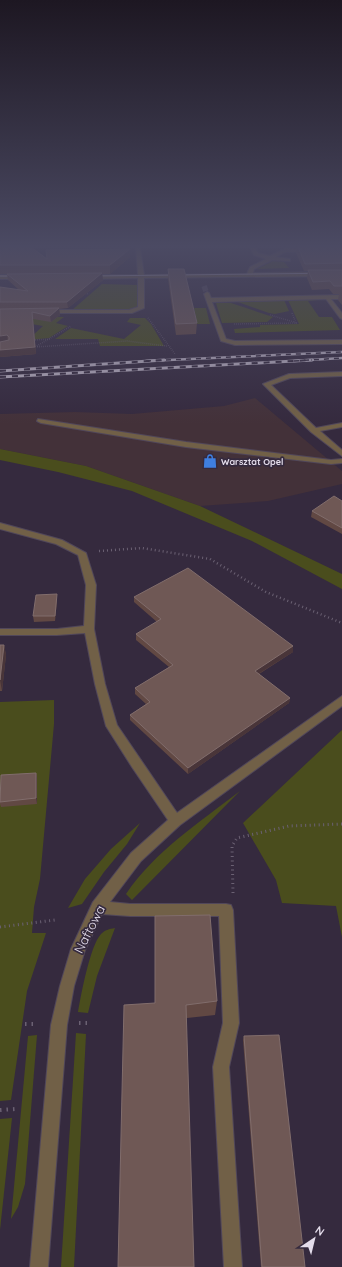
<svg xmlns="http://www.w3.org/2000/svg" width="342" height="1267" font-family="Quicksand,sans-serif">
<rect width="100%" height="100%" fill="#352a3e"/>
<!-- commercial -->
<path fill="#433139" d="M255,398l87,73v13l-74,17 -68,5 -114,-40 -86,-17v-35l75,-2 57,2 92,-8z"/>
<!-- green -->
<g fill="#4a4d1d">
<path d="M273,261l11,1 5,6 -32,1z"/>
<path d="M102,284l35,1c1,11 6,22 -8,26h-58z"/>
<path d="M312,298l6,2 -10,1 11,16h13l8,13 -105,3 -1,-4 26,-2v-2l39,-1 -11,-24z"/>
<path d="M284,300l5,11 -14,3 -6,-1 -31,-11z"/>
<path d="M216,303h15l42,14 -6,5 -45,1z"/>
<path d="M194,308h12l4,16h-13z"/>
<path d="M36,316l28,1 -8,6 12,3 -19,12 -30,3 -19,-8 30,5 13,-12 -17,-3z"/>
<path d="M130,318h15l6,6 13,22h-64l-2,-7h-43l16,-11 53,11 17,-14 -14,-3z"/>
<path d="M0,449l86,17 114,40 142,68v15l-90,-48 -120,-50 -74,-19 -58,-12z"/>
<path d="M54,700v24l-14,155 -6,28 -2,26h14l-19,58 -16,109 -11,1v-399z"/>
<path d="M342,730v207l-6,-31 -54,-3 -6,-23 -33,-57z"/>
<path d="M240,791l-108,109 -6,-6c29,-43 74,-72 114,-103z"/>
<path d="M140,823l-13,21 -23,28 -22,32 -14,4 17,-29 26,-30z"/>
<path d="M115,928l-18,48 -9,37 -10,-1c3,-17 12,-66 23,-78 4,-4 8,-5 14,-6z"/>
<path d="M76,1033l10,1 -12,233h-13z"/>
<path d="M37,1035l-12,149 -7,23 -7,12 17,-183z"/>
<path d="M12,1118l-12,112v-111z"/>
</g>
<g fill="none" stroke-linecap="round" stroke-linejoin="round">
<!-- minor-tunnel -->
<path stroke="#4f4558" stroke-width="5.5" stroke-dasharray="5.5 3" stroke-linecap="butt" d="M204,286l3,8"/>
<defs>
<g id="minor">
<path d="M136,247h4l4,28 103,-1 3,-7 16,-8 -12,-4 -4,-8h5l3,6 12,3 18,-9h4l-1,2h19l2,1 -2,1 -25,1 -9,5 14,2v2l-18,-1 -18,9 -1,4 89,-1v4l-198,2v30l-12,5h-87l-1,-1 3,-2h82l9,-3v-29l-48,1 -3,-2 3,-2h48z"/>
<path d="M0,275h20l3,2 -3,2h-20z"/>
<path d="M207,292l2,1 2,5 131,-3v4h-11l11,14v6l-2,-1 -14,-19 -114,3 14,37 9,2 107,-1v4l-107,1 -14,-4 -17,-47z"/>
<path d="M342,372v4l-52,2 -19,7 45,43 26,-5v4l-22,4 22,19v6l-31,-24 -48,-48 26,-10z"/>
<path d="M38,419l148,23 145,18 11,-1v4l-11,1 -145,-17 -145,-24 -4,-2z"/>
<path d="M0,523l62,17 24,13 10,32 -2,44 11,55 12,41 60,88 165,-117v10l-162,119 -39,36 -31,41 20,2h96l5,1 2,5 6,113 -10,44 13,200h-18l-11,-200 10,-44 -4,-107h-89l-28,-2 -17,36 -11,36 -7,39 -19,242h-18l21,-242 9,-39 11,-37 22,-47 38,-49 37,-33 -36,-53 -26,-41 -11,-42 -10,-51 -28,2h-57v-6h57l27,-3 2,-41 -8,-30 -22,-11 -56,-15z"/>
</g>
</defs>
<!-- minor casing -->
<use href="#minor" stroke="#51475a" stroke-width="2"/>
<!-- path-far3 -->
<g stroke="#6b6173" stroke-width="1.5" stroke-dasharray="0.5 1.5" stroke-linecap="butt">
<path d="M83,293l6,1"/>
<path d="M270,315l24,7"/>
<path d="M148,318l27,36"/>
<path d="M234,324l62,-1 -4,-10"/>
<path d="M33,340l17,-1"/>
<path d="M37,346l34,-20"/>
<path d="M35,347l92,-6 40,5"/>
</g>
<!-- path-far2 -->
<path stroke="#6b6173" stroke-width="2.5" stroke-dasharray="1 3" stroke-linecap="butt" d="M99,551l43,-3 68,11 56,33 76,31"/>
<!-- path-far1 -->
<g stroke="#6b6173" stroke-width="3" stroke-dasharray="1 3.5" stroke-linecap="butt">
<path d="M233,893l-1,-47 5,-8 52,-12 53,-2"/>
<path d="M0,927l55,-7"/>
</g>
<!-- path -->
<g stroke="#6b6173" stroke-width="4" stroke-dasharray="1.5 5" stroke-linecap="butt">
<path d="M79,1023h11"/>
<path d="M25,1024h13"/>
<path d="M0,1110l15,-1"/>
</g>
<!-- minor -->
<use href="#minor" fill="#716047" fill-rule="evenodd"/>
<!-- tram -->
<g stroke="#b4abbb" stroke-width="1">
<path d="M0,276h18"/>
<path d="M92,276l250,-3"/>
</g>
<defs>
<g id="rail-far1">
<path d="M146,361l196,-9"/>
<path d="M294,361l48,-3"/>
</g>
<g id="rail">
<path d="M0,371l164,-11"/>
<path d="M0,377l312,-17"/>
</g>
</defs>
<!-- rail-far1 casing -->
<use href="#rail-far1" stroke="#b4abbb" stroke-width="2.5"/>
<!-- rail casing -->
<use href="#rail" stroke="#b4abbb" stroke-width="3"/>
<!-- rail-far1 -->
<use href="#rail-far1" stroke="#352a3e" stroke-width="1.5" stroke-dasharray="5" stroke-linecap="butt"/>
<!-- rail -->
<use href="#rail" stroke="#352a3e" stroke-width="2" stroke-dasharray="6" stroke-linecap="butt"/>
</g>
<!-- wall -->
<g fill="#614843">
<path d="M0,247l47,12 83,-2 -20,17h-8l1,6 -35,28 -9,1 1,6 -9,7 -18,-3 3,35 -36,3v-70l19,3 -11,-10 -1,-6h45h-52z"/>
<path d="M294,247h48v58l-4,-5 1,-6h-6l-4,-5 -17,1 -5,-12 1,-7h-4l-8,-18 1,-6z"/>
<path d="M168,269l29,54 -1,11 -20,1 -8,-56z"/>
<path d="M342,501v33l-31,-17 1,-6z"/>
<path d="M134,597l159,49v6l-34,22 31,24 -1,5 -101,71 -58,-54v-5l16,-11 -11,-10v-6l34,-21 -33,-27v-6l21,-12 -23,-20z"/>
<path d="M57,600l-2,21 -21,1 -1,-6z"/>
<path d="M0,645h4l2,10 -4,36h-2z"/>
<path d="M36,773l1,5v26l-36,3 -1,-3v-10z"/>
<path d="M217,1001l-2,14 -28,3 -63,-13z"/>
<path d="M244,1036l61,231h-44l-18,-227z"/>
</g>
<!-- shaded-wall -->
<g fill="#493539">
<path d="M130,249v8l-20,17v-9z"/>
<path d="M102,273l1,7 -35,28 -1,-6z"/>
<path d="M59,308l1,7 -9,7 -1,-6z"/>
<path d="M32,312l4,42 -36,3v-7l35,-3z"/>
<path d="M7,335l1,7 -8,1v-7z"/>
<path d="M57,594v6l-2,21v-5z"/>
<path d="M4,645l2,10 -4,36 -2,-11z"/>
<path d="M293,646v6l-38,24v-5z"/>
<path d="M290,698l-1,5 -101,71v-6z"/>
<path d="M36,773l1,5v26l-1,-6z"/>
</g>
<!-- building -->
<g fill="#6f5855" stroke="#816d6c">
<path d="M0,247h31l16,12 -1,-9 84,-1 -20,16h-110z"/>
<path d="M298,247h44v16l-37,1z"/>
<path d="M168,269h16l13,54 -21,1z"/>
<path d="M308,270h34v16h-8l-4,-5 -17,1z"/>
<path d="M102,273l-35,29h-67v-15l28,4 -21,-17z"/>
<path d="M59,308l-9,8 -18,-4 3,35 -35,3v-8l9,-2v-3l-2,-2 -7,1v-27z"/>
<path d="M334,496l8,5v27l-30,-17z"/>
<path d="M188,568l105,78 -38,25 35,27 -102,70 -58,-53 20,-13 -15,-14 38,-23 -37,-31 25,-15 -27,-22z"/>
<path d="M57,594l-2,22h-22l3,-21z"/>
<path d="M0,645h4l-4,35z"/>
<path d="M36,773v25l-36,4 1,-27z"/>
<path d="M210,915l7,86 -31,4 8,262h-76l6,-262 31,-2v-87z"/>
<path d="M279,1035l26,232h-43l-18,-231z"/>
</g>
<!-- sky -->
<linearGradient id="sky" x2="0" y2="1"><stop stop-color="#1d1722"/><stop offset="0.58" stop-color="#4b4a63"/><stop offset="1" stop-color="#4b4a63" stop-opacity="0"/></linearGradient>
<rect width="342" height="424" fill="url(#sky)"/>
<!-- icons -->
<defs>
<symbol id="shop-bare" viewBox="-9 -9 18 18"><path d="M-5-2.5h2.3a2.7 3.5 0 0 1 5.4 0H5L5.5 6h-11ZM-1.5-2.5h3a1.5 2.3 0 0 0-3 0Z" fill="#3f7fe0" stroke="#352a3e" stroke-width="2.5" paint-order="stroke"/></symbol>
</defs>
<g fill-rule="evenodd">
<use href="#shop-bare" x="200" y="451" width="20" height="20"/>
</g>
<g text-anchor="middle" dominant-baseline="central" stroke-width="3.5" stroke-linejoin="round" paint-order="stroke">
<!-- far-poi labels -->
<g font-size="9" font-weight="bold" fill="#e4ddeb" stroke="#352a3e" text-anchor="start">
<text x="221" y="461">Warsztat Opel</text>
</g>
<!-- near-street labels -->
<g font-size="13" fill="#e4ddeb" stroke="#352a3e">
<text transform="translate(89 929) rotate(-63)">Naftowa</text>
</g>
</g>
<!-- north arrow -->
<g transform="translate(314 1239) rotate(35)" stroke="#352a3e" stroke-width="3" paint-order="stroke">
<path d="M0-3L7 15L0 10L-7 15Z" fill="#e4ddeb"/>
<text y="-6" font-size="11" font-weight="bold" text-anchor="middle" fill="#e4ddeb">N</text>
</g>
</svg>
